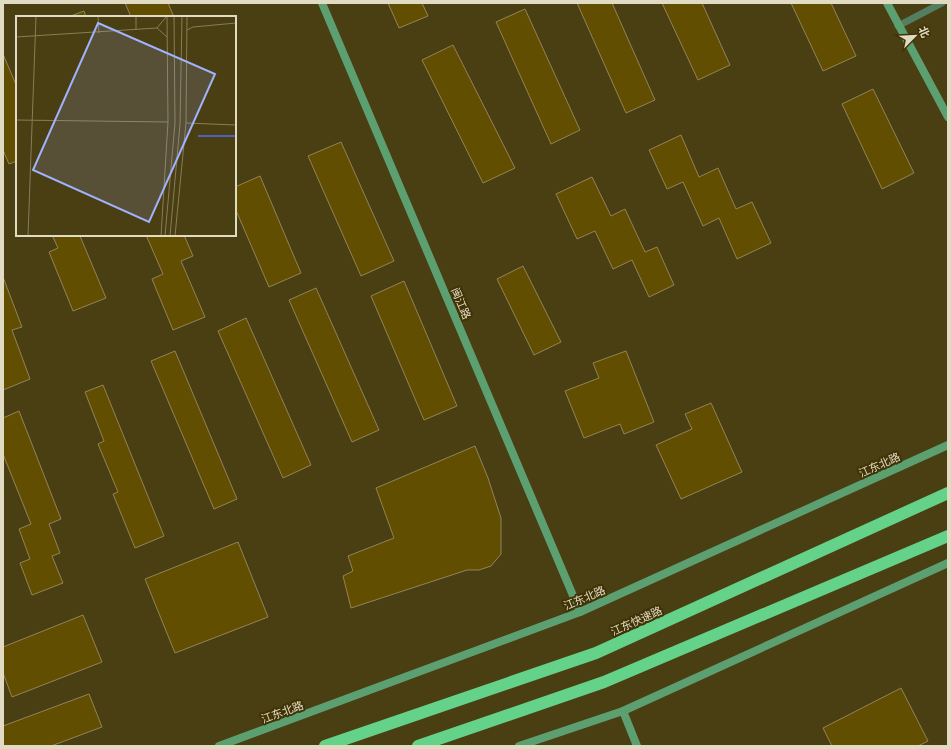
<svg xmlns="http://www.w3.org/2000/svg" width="951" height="749" font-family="Literata,'Noto Sans SC',serif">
<rect width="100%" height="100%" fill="#4a3e13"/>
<!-- building -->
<g fill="#624e01" stroke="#928459">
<path d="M125,3h43l6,14h-43z"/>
<path d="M388,3h34l6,13 -29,12z"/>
<path d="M577,3h35l43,97 -29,13z"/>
<path d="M662,3h40l28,62 -32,15z"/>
<path d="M791,3h40l25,53 -33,15z"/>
<path d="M525,9l55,121 -29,14 -55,-122z"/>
<path d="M84,11l2,6h-18z"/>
<path d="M453,45l62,123 -32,15 -61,-123z"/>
<path d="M3,54l14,33v74l-8,3 -6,-14z"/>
<path d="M873,89l41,84 -32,16 -40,-85z"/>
<path d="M681,135l18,42 19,-9 18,41 16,-7 19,41 -34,16 -18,-41 -16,8 -20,-44 -16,7 -18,-39z"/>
<path d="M341,142l53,119 -33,15 -53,-120z"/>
<path d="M260,176l41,97 -32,14 -34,-79v-21z"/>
<path d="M592,177l19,39 14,-7 20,43 12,-5 17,38 -25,12 -17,-37 -19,9 -18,-38 -18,8 -21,-45z"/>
<path d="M52,235h32l-4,1 26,62 -33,13 -24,-59 9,-4z"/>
<path d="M146,235h38l9,21 -12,5 24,56 -32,13 -21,-51 11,-5z"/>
<path d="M523,266l38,76 -27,13 -37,-76z"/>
<path d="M3,277l19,50 -10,3 18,49 -27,11z"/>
<path d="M404,281l53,125 -33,14 -53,-124z"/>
<path d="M316,288l63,142 -27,12 -63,-142z"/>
<path d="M246,318l65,147 -28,13 -65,-147z"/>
<path d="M175,351l62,148 -23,10 -63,-148z"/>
<path d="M626,351l28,71 -30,12 -4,-10 -36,14 -19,-47 34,-13 -6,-15z"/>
<path d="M103,385l61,151 -29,12 -22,-54 5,-2 -20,-48 6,-3 -19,-49z"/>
<path d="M711,403l31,69 -61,27 -25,-54 36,-16 -7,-15z"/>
<path d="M19,411l42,108 -12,5 11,29 -8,3 11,27 -31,12 -12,-32 10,-4 -11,-30 12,-5 -28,-70v-36z"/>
<path d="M475,446l13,32 13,40v36l-10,12 -12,4h-12l-116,38 -8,-32 10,-5 -5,-15 46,-18 -18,-50z"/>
<path d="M238,542l30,75 -93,36 -30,-74z"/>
<path d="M83,615l19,47 -90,35 -9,-24v-26z"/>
<path d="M901,688l27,53 -10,5h-86l-9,-18z"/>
<path d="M89,694l13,33 -51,19h-48v-20z"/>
</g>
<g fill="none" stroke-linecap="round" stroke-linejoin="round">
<!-- lane -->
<path stroke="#547e60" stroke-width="7" d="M898,26l44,-23"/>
<!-- secondary -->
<g stroke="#5ca071" stroke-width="8">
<path d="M322,3l258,609"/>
<path d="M887,3l61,114"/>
<path d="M623,711l14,35"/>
<path d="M219,746l361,-134 368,-167"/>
<path d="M519,746l104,-35 325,-148"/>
</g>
<!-- highway -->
<g stroke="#64d289" stroke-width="12">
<path d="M325,746l271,-93 352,-160"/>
<path d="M418,746l186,-64 344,-146"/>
</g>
</g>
<g text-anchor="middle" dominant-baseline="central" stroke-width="4" stroke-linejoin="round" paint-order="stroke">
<!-- street labels -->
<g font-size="11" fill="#e2dbc4" stroke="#403306">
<text transform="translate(462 303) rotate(67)">闽江路</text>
<text transform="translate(879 464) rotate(-24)">江东北路</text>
<text transform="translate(584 597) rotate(-23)">江东北路</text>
<text transform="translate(636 620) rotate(-24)">江东快速路</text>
<text transform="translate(282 711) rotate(-20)">江东北路</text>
</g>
</g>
<!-- overview -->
<g transform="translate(16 16)">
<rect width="220" height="220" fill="#4a3e13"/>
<path fill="none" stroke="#4f61be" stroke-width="2" d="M182,120h38"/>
<path fill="none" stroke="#877d5a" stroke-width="1" d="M82,0l1,17M120,0v14M141,12l10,9M171,14l6,-3 43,-4M0,21l141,-9 9,-11M0,104l152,2M170,107l50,2M12,220l8,-220M145,220l7,-114 -1,-106M149,220l10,-113 -1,-107M154,220l10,-112 2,-108M159,220l11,-113 1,-107"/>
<path fill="#a0b3fd" fill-opacity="0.15" stroke="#a0b3fd" stroke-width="2" d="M82,7l117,51 -66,148 -116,-52z"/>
<rect width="220" height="220" fill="none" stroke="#e2dbc4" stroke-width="2"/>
</g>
<!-- border -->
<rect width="951" height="749" fill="none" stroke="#e2dbc4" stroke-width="8"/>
<!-- north arrow -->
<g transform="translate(915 36) rotate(66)" stroke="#403306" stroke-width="3" paint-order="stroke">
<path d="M0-3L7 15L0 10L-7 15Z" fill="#e2dbc4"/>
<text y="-6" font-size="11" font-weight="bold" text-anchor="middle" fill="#e2dbc4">北</text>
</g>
</svg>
